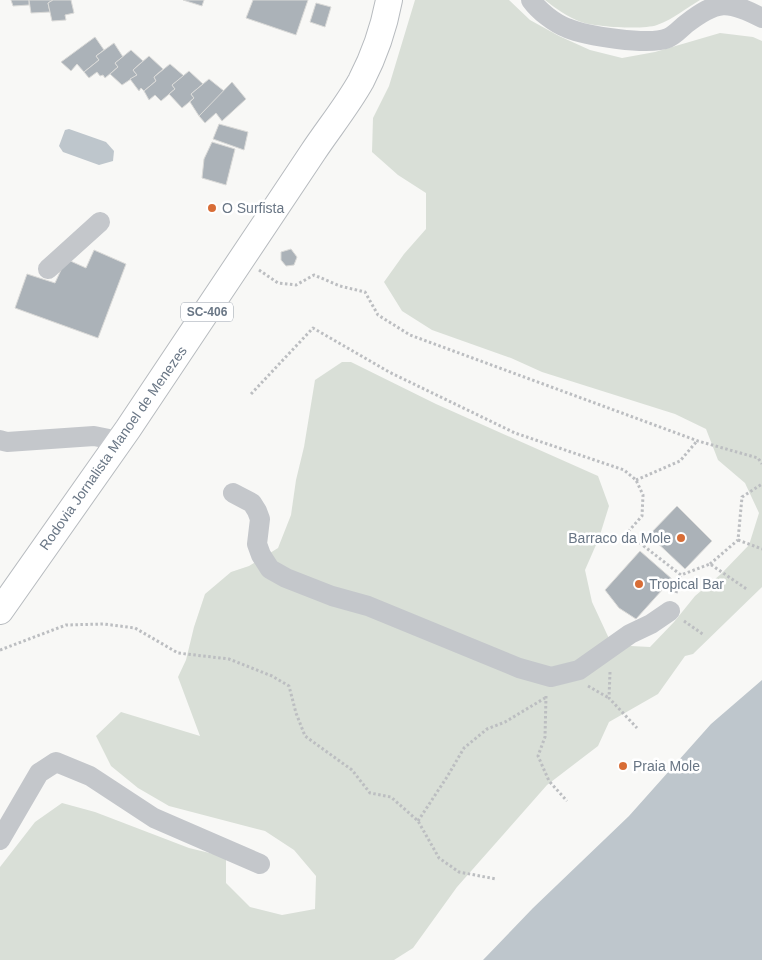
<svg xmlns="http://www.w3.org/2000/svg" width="762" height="960" font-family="Arial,sans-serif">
<rect width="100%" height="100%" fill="#f8f8f6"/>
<!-- green -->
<g fill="#d9dfd7">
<path d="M415,0h94l21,20 29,16 31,14 32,8 33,-6 65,-19 33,4 9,4v546l-69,67 -8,2 -27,38 -49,28 -11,24 -51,39 -90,102 -44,61 -19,12h-394v-93l35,-45 27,-19 33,9 94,36 37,9v26l24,24 32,8 33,-6 1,-33 -22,-26 -29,-19 -96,-25 -31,-18 -27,-22 -15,-30 25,-24 79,24 -22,-59 8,-17 8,-33 11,-33 26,-22 18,-6 29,-18 13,-33 5,-35 8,-33 11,-67 27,-18h9l85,42 162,72 11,30 -10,32 -14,32 7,32 20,43 38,2 24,-25 21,-26 26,-22 28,-29 10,-32 -14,-30 -27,-23 -12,-31 -31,-15 -133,-42 -31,-14 -79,-28 -30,-19 -18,-29 20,-28 22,-25v-36l-28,-18 -26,-23 1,-34 16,-32z"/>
<path d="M545,0h155c-14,8 -26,19 -43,25 -14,5 -61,2 -76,-3 -13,-5 -25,-13 -36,-22z"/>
</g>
<!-- water -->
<g fill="#bec6cc">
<path d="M69,129l37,13 8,9 -1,10 -14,4 -36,-13 -4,-6 6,-16z"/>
<path d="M762,680v280h-279l50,-52 96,-92 82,-92z"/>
</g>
<!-- building -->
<g fill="#abb2b8" stroke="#dadad8">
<path d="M11,0h18v5l-16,1z"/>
<path d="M29,0h24l-5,3 2,9 -19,1z"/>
<path d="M53,0h18l3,13 -9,2 1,5 -14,1 -4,-18z"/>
<path d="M183,0h21l-2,6z"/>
<path d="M253,0h55l-12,35 -50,-17z"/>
<path d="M316,3l15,4 -6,20 -15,-5z"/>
<path d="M95,37l9,13 -8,6 3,4 -15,12 -7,-8 -6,7 -10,-9z"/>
<path d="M114,43l9,14 -8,6 3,4 -13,11 -2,-3 -3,1 -3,-4 -8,6 -5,-6 15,-12 -3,-4z"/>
<path d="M131,50l12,11 -10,9 4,5 -15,10 -12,-11 8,-7 -3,-4z"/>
<path d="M149,56l14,13 -9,8 2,4 -12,10 -3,-3 -2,3 -9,-12 7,-4 -4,-5z"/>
<path d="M170,64l14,12 -12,9 3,4 -14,12 -6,-6 -6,5 -5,-9 12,-10 -2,-4z"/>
<path d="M189,71l14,13 -12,10 3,4 -12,10 -13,-14 6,-5 -3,-4z"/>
<path d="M209,79l15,12 -25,25 -9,-14 4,-4 -3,-4z"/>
<path d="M232,82l14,17 -24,22 -6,-8 -11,10 -6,-7z"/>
<path d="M219,124l29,8 -4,18 -31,-11z"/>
<path d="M212,142l23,7 -9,36 -24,-7 2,-19z"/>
<path d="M291,249l6,8 -3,8 -8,1 -5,-6v-8z"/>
<path d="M94,250l32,14 -28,74 -83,-30 12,-34 28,9 11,-24 20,9z"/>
<path d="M677,506l35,35 -27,28 -36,-34z"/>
<path d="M640,551l32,28 -36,40 -17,-11 -14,-18z"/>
</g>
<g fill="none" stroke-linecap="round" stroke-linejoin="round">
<defs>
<path id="major" d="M0,611l128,-182 185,-277c16,-24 34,-46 48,-71 13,-25 23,-54 28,-81"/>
</defs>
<!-- major casing -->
<use href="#major" stroke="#b7bbbf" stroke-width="28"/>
<!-- path -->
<g stroke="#bcbec1" stroke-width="3" stroke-dasharray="2.5 2.5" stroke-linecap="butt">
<path d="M259,270l19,13 18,2 18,-10 26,11 25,6 13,23 32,20 288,106 60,17 4,6"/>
<path d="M251,394l62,-66 76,44 126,61 109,37 12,10 7,15 -1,21 -15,17 54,42 29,-11 38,26"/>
<path d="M636,480l44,-19 17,-20"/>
<path d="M738,540l24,9"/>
<path d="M710,564l28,-24 4,-43 20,-13"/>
<path d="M676,593l5,-18"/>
<path d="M684,621l20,14"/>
<path d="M0,650l66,-25 38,-1 31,4 43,25 51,6 43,17 17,10 7,27 9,23 47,34 18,23 21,4 27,24 21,37 20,14 37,7"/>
<path d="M610,672l-1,26 28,30"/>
<path d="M588,686l21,12"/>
<path d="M546,696l-1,41 -7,19 11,25 18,20"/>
<path d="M418,821l29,-44 17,-29 23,-19 18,-7 40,-24"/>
</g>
<!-- minor -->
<g stroke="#c4c7cb" stroke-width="20">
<path d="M531,0c8,11 23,23 36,28 19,8 82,18 101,10 7,-3 13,-10 18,-14 31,-24 42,-24 76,-6"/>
<path d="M48,269l52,-47"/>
<path d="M0,440l7,2 87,-6 25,5"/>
<path d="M233,493l19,10 5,8 3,8 -3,25 4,11 9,14 16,9 46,18 36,10 151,62 32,9 28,-7 51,-36 21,-10 19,-13"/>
<path d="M0,840l39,-67 17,-11 34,14 64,42 106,46"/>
</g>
<!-- major -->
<use href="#major" stroke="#fff" stroke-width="26"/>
</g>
<!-- markers -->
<g fill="#d86d36" stroke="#fff" stroke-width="2">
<circle cx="212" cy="208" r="5"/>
<circle cx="681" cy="538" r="5"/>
<circle cx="639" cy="584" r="5"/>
<circle cx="623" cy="766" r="5"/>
</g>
<g text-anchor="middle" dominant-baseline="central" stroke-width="5" stroke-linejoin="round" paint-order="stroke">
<!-- shield labels -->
<rect fill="#fff" stroke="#969faa" stroke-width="1" x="181" y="302.5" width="52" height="19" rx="4"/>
<g font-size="12" font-weight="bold" fill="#697685">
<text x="207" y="312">SC-406</text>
</g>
<!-- poi labels -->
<g font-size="14" fill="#697685" stroke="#fff" text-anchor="start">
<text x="222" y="208">O Surfista</text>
<text x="671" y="538" text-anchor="end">Barraco da Mole</text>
<text x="649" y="584">Tropical Bar</text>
<text x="633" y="766">Praia Mole</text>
</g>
<!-- street labels -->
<g font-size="14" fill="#697685" stroke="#fff">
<text transform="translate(113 448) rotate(-55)">Rodovia Jornalista Manoel de Menezes</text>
</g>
</g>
</svg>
